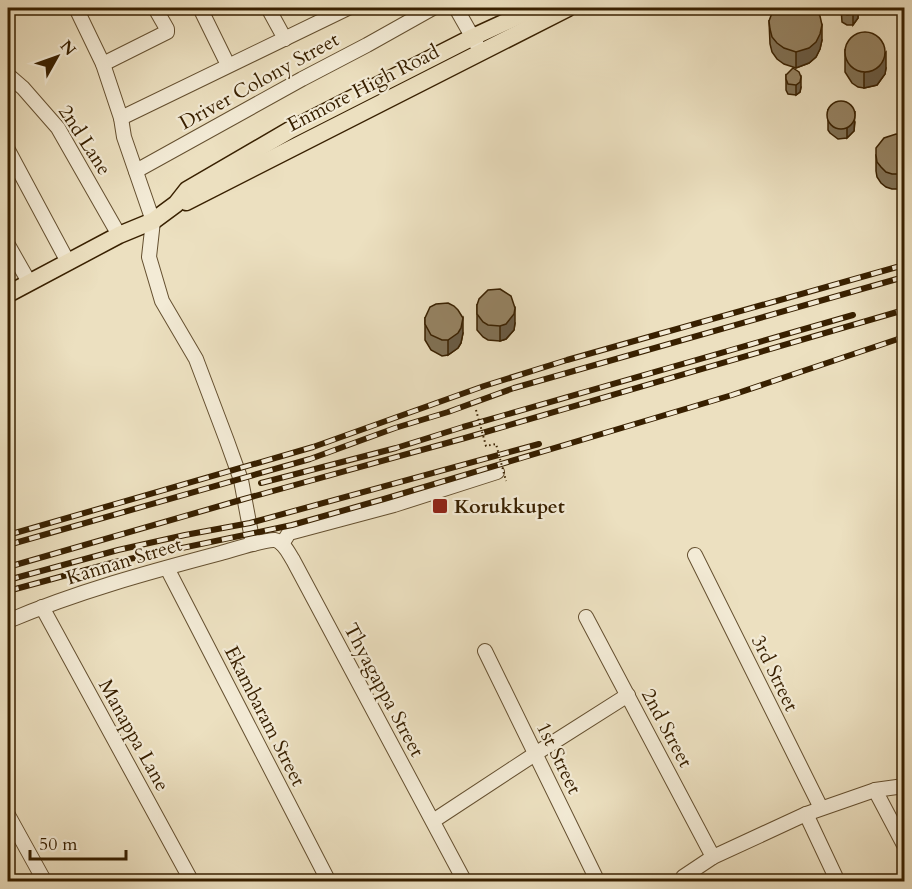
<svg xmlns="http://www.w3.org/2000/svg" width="912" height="889" font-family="Cardo,serif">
<rect width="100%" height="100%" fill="#ece0c0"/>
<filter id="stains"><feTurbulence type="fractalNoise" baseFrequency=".00333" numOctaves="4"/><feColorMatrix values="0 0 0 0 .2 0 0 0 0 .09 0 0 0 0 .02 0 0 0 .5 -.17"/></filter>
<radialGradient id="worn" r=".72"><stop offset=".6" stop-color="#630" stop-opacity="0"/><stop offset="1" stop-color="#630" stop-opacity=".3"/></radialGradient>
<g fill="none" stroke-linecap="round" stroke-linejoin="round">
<defs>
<g id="minor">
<path d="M76,8l27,56 18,54 3,19 29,84 -4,36 13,44 34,58 31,82 14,39 12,64"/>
<path d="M200,8l28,57"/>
<path d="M268,8l17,31"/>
<path d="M456,8l21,37"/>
<path d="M103,64l64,-32v-3l-12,-21"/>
<path d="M8,75l15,13 35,40 61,107"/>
<path d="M121,118l227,-110"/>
<path d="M8,150l60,112"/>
<path d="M136,171l166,-92 65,-34 66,-37"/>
<path d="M8,245l21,37"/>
<path d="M282,544l7,-11 105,-28 103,-33"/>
<path d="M695,555l126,253"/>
<path d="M167,568l162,314"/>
<path d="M42,607l150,275"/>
<path d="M586,617l127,240"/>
<path d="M8,621c68,-29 141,-49 213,-68 11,-3 45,-14 54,-13 9,2 14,14 18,20l172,322"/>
<path d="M485,651l113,231"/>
<path d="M875,790l29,55"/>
<path d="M806,814l32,68"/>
<path d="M8,815l37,67"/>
<path d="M433,821l102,-67 93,-59"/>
<path d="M682,882l1,-5 30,-20 93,-43 69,-24 29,-4"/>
</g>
<g id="major">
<path d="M186,202l382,-194"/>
<path d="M8,294l111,-59 34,-14 23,-17 11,-14 103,-60 183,-93 63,-29"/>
</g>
</defs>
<!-- minor casing -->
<use href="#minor" stroke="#655030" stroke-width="16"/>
<!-- major casing -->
<use href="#major" stroke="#382000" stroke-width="19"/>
<!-- minor -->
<use href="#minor" stroke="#f3ebd6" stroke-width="14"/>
<!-- major -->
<use href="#major" stroke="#ece0c0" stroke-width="16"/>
<defs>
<g id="rail">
<path d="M261,483l135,-35 67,-21 390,-112"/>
<path d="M8,535l305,-88 171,-61 83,-26 337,-95"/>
<path d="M8,545l302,-86 85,-31 53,-16 66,-24 390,-111"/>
<path d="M8,567l236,-68 221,-61 439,-128"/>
<path d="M8,580l110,-30 67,-15 65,-12 289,-79"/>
<path d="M8,591l107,-29 177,-37 92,-26 348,-104 172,-58"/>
</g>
</defs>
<!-- rail casing -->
<use href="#rail" stroke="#382000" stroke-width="6"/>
<!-- rail -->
<use href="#rail" stroke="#f3ebd6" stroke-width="4" stroke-dasharray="11" stroke-linecap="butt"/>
<!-- path-bridge -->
<path stroke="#382000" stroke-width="2" stroke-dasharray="1.5 3" stroke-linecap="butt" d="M476,410l10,36 10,-2 10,37"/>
</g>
<!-- wall -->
<g fill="#817256" stroke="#382000" stroke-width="1.5">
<path d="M841,8h17v10l-5,7h-6l-5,-3z"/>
<path d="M769,21l53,19 -2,9 -4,8 -7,6 -13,5 -12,-4 -7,-5 -5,-7 -2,-8z"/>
<path d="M845,50l41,18 -1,6 -8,11 -13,3 -6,-1 -6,-4 -7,-11z"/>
<path d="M786,75l15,12 -1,5 -4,3 -8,-1 -2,-4z"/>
<path d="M828,110l27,12 -1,9 -7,7 -9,1 -8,-6 -2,-3z"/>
<path d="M903,135l-4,54h-7l-6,-2 -5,-4 -4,-6 -1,-6v-16z"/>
<path d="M477,305l38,18 -1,7 -8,9 -6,2 -12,-1 -5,-3 -6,-7z"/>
<path d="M425,318l38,15 -2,10 -3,5 -10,7 -6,1 -11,-6 -6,-10z"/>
</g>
<!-- shaded-wall -->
<g fill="#695c46" stroke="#382000" stroke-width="1.5">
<path d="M858,8v10l-5,7v-11z"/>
<path d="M822,25v15l-2,9 -4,8 -7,6 -13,5v-16z"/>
<path d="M886,52v16l-1,6 -8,11 -13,3v-15z"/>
<path d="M801,77v10l-1,5 -4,3v-10z"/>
<path d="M855,111l-1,20 -7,7v-10z"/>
<path d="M904,171v15l-5,3v-15z"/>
<path d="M515,308v15l-1,7 -8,9 -6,2v-15z"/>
<path d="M463,318v15l-2,10 -3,5 -10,7v-15z"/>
</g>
<!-- building -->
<g fill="#968464" stroke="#382000" stroke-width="1.5">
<path d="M776,8h39l5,8 2,9 -2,9 -4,8 -7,6 -13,4 -12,-4 -7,-5 -5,-6 -2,-8 -1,-8 3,-8z"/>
<path d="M841,8h17l-5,6 -6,1 -5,-3z"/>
<circle cx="865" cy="52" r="20"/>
<path d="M793,68l6,4 2,5 -1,5 -4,3 -8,-1 -2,-5v-4z"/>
<circle cx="841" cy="115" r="14"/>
<path d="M896,134l8,2v35l-5,3h-7l-6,-2 -5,-5 -4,-5 -1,-7v-7l8,-10z"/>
<path d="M500,289l11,7 4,12 -1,6 -8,10 -6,2 -12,-1 -5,-3 -6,-8v-9l2,-6 9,-9z"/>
<path d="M448,303l6,3 4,4 5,8 -2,10 -3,5 -10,7h-6l-11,-5 -6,-11v-6l5,-11 6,-3z"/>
</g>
<!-- markers -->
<rect fill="#8f2418" stroke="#f3ebd6" stroke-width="2" x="432" y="498" width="16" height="16" rx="3"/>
<g text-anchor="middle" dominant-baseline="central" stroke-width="4.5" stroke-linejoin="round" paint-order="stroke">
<!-- street labels -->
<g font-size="20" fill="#382000" stroke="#f3ebd6">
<text transform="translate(259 81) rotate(-29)">Driver Colony Street</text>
<text transform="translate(363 88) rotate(-27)">Enmore High Road</text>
<text transform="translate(85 140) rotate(57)">2nd Lane</text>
<text transform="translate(124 561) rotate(-17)">Kannan Street</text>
<text transform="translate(775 673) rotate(64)">3rd Street</text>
<text transform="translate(384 690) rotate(62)">Thyagappa Street</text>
<text transform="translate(265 716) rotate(63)">Ekambaram Street</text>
<text transform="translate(667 728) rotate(62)">2nd Street</text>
<text transform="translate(134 735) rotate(61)">Manappa Lane</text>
<text transform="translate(559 758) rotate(64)">1st Street</text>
</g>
<!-- poi labels -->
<g font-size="20" font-weight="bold" fill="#382000" stroke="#f3ebd6" text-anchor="start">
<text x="454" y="506">Korukkupet</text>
</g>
</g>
<!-- margin -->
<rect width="912" height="889" fill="none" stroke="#ece0c0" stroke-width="30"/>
<rect x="9" y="9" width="894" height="871" fill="none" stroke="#382000" stroke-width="3"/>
<rect x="15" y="15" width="882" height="859" fill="none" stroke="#382000" stroke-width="1.5"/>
<!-- north arrow -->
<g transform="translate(57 57) rotate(50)" stroke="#f3ebd6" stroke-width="4.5" paint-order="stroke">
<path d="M0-4.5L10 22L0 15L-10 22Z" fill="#382000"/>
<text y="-9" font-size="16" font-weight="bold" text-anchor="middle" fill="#382000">N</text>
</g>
<!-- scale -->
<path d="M30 850v9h96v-9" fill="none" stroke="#382000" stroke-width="3"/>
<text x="39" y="850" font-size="18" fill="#382000" stroke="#f3ebd6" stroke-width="4.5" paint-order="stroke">50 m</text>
<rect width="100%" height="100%" filter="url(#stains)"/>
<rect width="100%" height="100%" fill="url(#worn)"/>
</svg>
